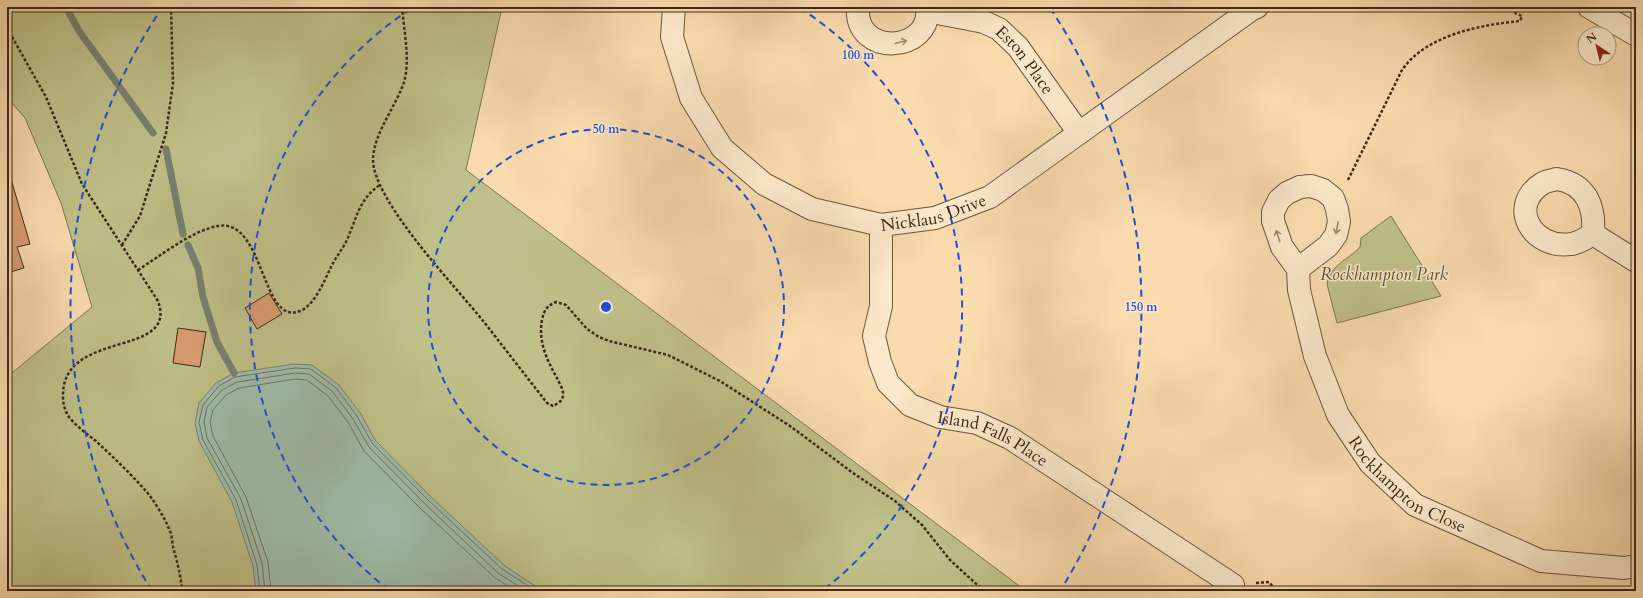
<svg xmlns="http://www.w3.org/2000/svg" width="1643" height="598" font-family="Cardo,serif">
<rect width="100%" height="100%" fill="#f9dbae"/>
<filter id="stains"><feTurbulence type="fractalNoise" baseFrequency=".005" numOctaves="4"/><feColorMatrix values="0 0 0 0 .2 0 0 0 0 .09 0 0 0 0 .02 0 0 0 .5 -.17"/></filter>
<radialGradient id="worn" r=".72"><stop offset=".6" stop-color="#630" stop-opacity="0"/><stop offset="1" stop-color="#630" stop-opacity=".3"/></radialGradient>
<!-- green -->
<g fill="#bfc089" stroke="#7f7450">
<path d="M7,7h495l-36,163 560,421h-1019v-214l85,-70 -31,-104 -36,-85 -18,-21z"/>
<path d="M1391,216l50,80 -104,27 -10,-39c2,-18 22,-25 33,-37l1,-9z"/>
</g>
<!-- water -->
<path fill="#9ebba9" stroke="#78806f" d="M294,364l18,1 27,20 22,29 14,26 55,56 75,70 38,25h-287l-3,-25 -21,-64 -33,-61 -4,-18 4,-20 17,-20 18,-10z"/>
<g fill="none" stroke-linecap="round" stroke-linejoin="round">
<!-- shore -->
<g stroke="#6e7260" stroke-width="1">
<path d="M260,591l-3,-26 -21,-65 -33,-60 -4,-18 4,-17 16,-19 16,-9 60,-9 16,1 25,19 21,28 15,27 55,56 75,70 34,22"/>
<path d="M265,591l-3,-28 -21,-64 -34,-61 -3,-16 3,-15 15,-17 15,-8 58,-9 14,1 23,17 21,28 16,28 54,55 75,71 28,18"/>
<path d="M271,591l-3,-29 -22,-65 -33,-61 -3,-14 3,-12 13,-15 13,-7 56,-9 12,1 21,16 20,26 16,29 55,56 75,70 21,14"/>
</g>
<!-- stream -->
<g stroke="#78806f" stroke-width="7">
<path d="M66,7l13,24 74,102"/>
<path d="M166,149l17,85"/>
<path d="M188,245l10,23 5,29 14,45 17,31"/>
</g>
</g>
<!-- building -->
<g fill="#d89b70" stroke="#3f2817">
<path d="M11,179l19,65 -13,3 7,21 -17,5v-92z"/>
<path d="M269,293l13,21 -25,15 -12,-21z"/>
<path d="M178,328l28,4 -6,35 -27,-4z"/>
</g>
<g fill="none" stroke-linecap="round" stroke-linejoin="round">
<defs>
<g id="street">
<path id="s1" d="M674,7l-2,30 19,61 31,50 42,36 48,25 69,16 54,-7 55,-21 262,-188 5,-2"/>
<path d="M858,7c-4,51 75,46 69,0"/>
<path d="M1589,7l47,28"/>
<path id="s2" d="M927,11l57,11 15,7 19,18 61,86"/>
<path d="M1557,179c30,5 38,28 36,55 -7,4 -14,9 -22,10 -38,6 -65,-38 -28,-61 4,-2 10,-3 14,-4z"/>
<path id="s3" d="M881,225v81l-7,30 6,26 8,21 22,22 30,12 37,6 33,15 223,147"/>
<path d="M1593,234l43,27"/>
<path id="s4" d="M1298,269l30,-23 8,-11 3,-13 -2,-13 -4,-11 -10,-8 -12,-4 -11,1 -13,6 -8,7 -6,12v9l9,26 16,22 1,21 16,66 23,59 32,48 45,42 126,56 83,7 12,-2"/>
</g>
</defs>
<!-- street casing -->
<use href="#street" stroke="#6e553d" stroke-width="24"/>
<!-- path -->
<g stroke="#3f2817" stroke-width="2.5" stroke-dasharray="3 2" stroke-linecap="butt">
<path d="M402,7c2,24 9,56 1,78 -9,24 -28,47 -30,73 -2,41 84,130 111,164 21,27 42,54 63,81l6,3c4,-2 10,-5 10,-11 1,-5 -4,-12 -6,-17 -10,-18 -19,-36 -15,-58 2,-10 5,-14 14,-18l10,3 21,24 12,8 10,4 59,14 52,26 70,45 63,47 42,28 27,24 28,35 34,31"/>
<path d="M7,28l39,69 36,87 76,117c21,58 -97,27 -95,96 0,7 2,14 6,20 7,9 18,17 27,24 17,16 34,32 49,49 7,7 21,30 24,39 3,5 3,12 4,18 4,14 8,29 9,44"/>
<path d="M1348,180l54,-110c24,-35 78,-45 118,-49l2,-5 -9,-4"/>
<path d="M122,245l18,-29 26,-83 7,-50 -2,-76"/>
<path d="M138,270c22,-14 55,-40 80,-44 47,-8 43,101 82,85 15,-6 24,-30 31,-44 4,-8 9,-15 14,-23 11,-22 13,-45 35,-59"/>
<path d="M1256,583l13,-1 8,9"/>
</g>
<!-- street -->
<use href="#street" stroke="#fbe8ca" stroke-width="22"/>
</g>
<!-- one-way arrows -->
<defs><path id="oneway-shaft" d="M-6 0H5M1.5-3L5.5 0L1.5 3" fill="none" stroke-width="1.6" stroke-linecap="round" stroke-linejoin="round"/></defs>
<g stroke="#9d8870">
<use href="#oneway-shaft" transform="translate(901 42) rotate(-15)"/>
<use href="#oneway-shaft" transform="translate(1337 228) rotate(101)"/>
<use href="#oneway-shaft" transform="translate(1278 236) rotate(-108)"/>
</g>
<!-- distance rings -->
<g fill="none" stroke="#1d4ed8" stroke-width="2" stroke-dasharray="7 5">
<circle cx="606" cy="307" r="178"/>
<path d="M389 590A357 357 0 0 1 412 8M800 8A357 357 0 0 1 823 590"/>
<path d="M152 591A535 535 0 0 1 162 8M1050 8A535 535 0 0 1 1060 591"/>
</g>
<g text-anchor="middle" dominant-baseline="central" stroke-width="3" stroke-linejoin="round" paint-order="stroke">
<!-- street labels -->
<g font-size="17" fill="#3f2817" stroke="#fbe8ca">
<text stroke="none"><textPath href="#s2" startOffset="115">Eston Place</textPath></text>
<text stroke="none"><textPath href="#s1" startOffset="387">Nicklaus Drive</textPath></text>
<text stroke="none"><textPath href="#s3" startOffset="282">Island Falls Place</textPath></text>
<text stroke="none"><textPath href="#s4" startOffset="481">Rockhampton Close</textPath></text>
</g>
<!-- park labels -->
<g font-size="17" font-style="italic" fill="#5f4e34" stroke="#fbe8ca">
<text x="1384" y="274">Rockhampton Park</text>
</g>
</g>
<circle cx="606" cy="307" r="6" fill="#1d4ed8" stroke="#fbe8ca" stroke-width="2"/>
<g font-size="12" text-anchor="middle" font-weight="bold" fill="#1d4ed8" stroke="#fbe8ca" stroke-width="3" stroke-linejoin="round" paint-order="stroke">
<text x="858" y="59">100 m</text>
<text x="606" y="133">50 m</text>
<text x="1141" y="311">150 m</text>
</g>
<!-- margin -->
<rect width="1643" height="598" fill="none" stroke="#f9dbae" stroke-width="24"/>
<rect x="8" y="8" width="1627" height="582" fill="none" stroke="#3f2817" stroke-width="2"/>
<rect x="12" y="12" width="1619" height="574" fill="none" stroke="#3f2817"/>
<!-- north arrow -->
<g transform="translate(1597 46) rotate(325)"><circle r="19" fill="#fbe8ca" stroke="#b09b82"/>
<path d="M0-3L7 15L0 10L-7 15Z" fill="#8f2418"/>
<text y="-6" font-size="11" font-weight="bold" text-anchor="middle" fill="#3f2817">N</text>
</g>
<rect width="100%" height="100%" filter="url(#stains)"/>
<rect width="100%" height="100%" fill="url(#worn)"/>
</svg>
